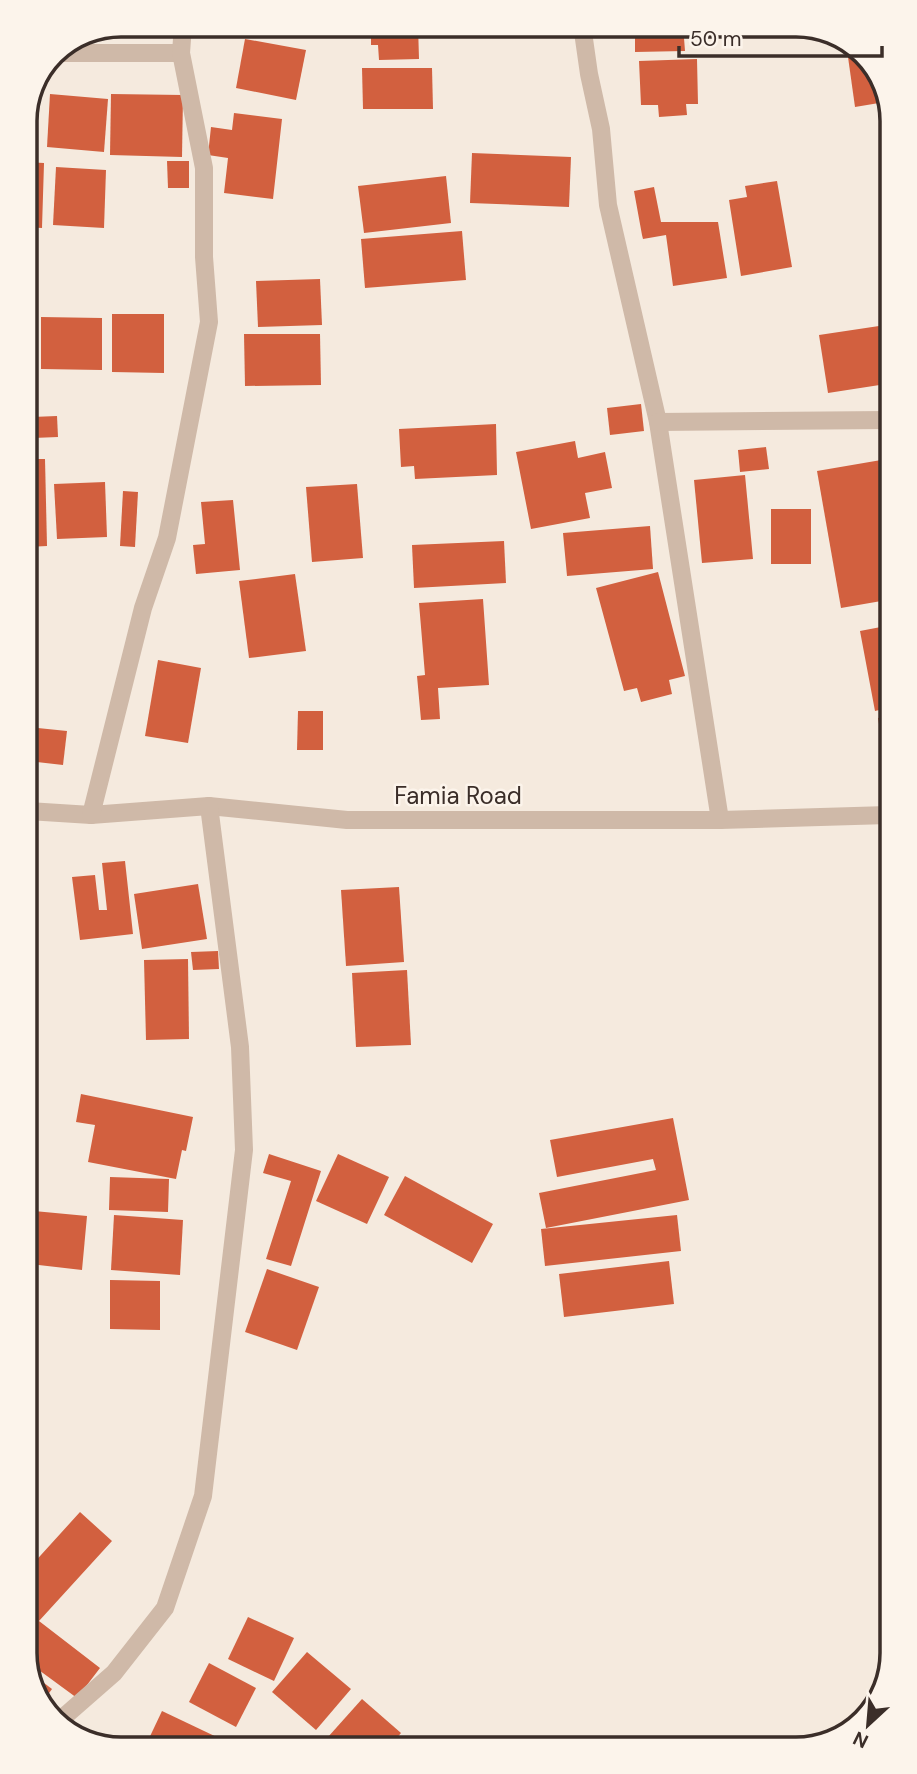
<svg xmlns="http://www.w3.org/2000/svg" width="917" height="1774" font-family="'DM Sans',sans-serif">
<rect width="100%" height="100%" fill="#f5eade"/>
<!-- building -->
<g fill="#d2603f">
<path d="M245,25h43l-2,11z"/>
<path d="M371,25h47l1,34 -40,1 -1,-15h-7z"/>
<path d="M623,25h60l2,26 -50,1v-19l-10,2z"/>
<path d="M245,39l61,11 -10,50 -60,-12z"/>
<path d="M861,55l24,29v18l-30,5 -7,-50z"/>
<path d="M697,59l1,45h-12l1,11 -28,2 -1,-12h-17l-2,-44z"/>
<path d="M362,68h70l1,41h-70z"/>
<path d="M35,93v54h-10v-32z"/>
<path d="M50,94l58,5 -4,53 -57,-5z"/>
<path d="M111,94l72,1 -1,62 -72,-2z"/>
<path d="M234,113l48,6 -9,80 -49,-6 4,-35 -20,-3 3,-28 21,3z"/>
<path d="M472,153l99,4 -2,50 -99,-4z"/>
<path d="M167,161h22v27h-21z"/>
<path d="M25,162l19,1 -2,65 -17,-1z"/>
<path d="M56,167l50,3 -2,58 -51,-3z"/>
<path d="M446,176l5,47 -87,10 -6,-47z"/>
<path d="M777,181l15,86 -51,9 -12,-76 18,-3 -2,-11z"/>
<path d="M654,187l7,35h57l9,56 -54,8 -7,-51 -23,4 -1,-4 -8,-44z"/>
<path d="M462,231l4,49 -101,8 -4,-49z"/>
<path d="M25,239h6v92h-5z"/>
<path d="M320,279l2,46 -64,2 -2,-46z"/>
<path d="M112,314h52v59l-52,-1z"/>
<path d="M41,317l61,1v52l-61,-1z"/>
<path d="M879,326l7,58 -58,9 -9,-58z"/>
<path d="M244,334h76l1,51 -76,1z"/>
<path d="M641,404l3,27 -34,4 -3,-27z"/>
<path d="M57,416l1,21 -25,1 -1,-21z"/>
<path d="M496,424l1,51 -82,4 -1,-13 -13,1 -2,-38z"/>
<path d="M575,441l3,17 27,-6 7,36 -27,5 5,25 -59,11 -15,-77z"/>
<path d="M766,447l3,22 -29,3 -2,-22z"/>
<path d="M26,459h19l2,87 -20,1z"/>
<path d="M887,459v141l-46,8 -24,-137z"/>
<path d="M745,475l8,84 -51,4 -8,-83z"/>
<path d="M105,482l2,55 -50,2 -3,-55z"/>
<path d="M357,484l6,74 -51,4 -6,-75z"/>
<path d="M123,491l15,1 -3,55 -15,-1z"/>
<path d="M233,500l7,70 -44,4 -3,-29 12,-1 -4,-42z"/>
<rect x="771" y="509" width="40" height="55"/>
<path d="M650,526l3,43 -86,7 -4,-43z"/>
<path d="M504,541l2,42 -92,5 -2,-43z"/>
<path d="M658,572l27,104 -16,4 3,14 -31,8 -4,-14 -13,3 -28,-103z"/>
<path d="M295,574l11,77 -57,7 -10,-77z"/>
<path d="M483,599l6,86 -51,3 2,31 -19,1 -4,-44 8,-1 -6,-72z"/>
<path d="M886,626l2,82 -13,3 -15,-80z"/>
<path d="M158,660l43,8 -13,75 -43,-7z"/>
<path d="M298,711h25v39h-26z"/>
<path d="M888,716v25l-6,1 -4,-24z"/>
<path d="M28,727l39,4 -4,34 -35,-4z"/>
<path d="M125,861l8,73 -53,6 -8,-63 23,-2 4,35h8l-5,-47z"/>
<path d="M198,884l9,55 -65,10 -8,-55z"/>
<path d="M399,887l5,75 -58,4 -5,-76z"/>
<path d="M218,951l1,18 -26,1 -2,-18z"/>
<path d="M188,959l1,80 -43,1 -2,-80z"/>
<path d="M407,970l4,75 -55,2 -4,-74z"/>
<path d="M81,1094l112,23 -7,34 -4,-1 -6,29 -88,-17 7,-37 -19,-3z"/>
<path d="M673,1118l16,82 -143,28 -7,-35 117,-23 -3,-11 -96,18 -7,-37z"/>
<path d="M269,1154l52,17 -30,95 -25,-7 25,-78 -28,-8z"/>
<path d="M338,1154l51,23 -22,47 -51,-23z"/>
<path d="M405,1176l88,48 -21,39 -88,-48z"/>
<path d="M110,1177l59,2 -1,33 -59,-2z"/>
<path d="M34,1211l53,5 -5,54 -52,-6z"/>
<path d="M114,1215l69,5 -3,55 -69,-5z"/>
<path d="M677,1215l4,36 -136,15 -4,-37z"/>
<path d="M669,1261l5,43 -110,13 -5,-43z"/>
<path d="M267,1269l52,18 -22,63 -52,-18z"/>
<path d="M110,1280l50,1v49l-50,-1z"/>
<path d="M80,1512l32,29 -73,80 61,47 -23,30 -45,-33 -1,-99z"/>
<path d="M248,1617l46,21 -20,43 -46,-22z"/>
<path d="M307,1652l44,37 -35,41 -44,-38z"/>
<path d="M209,1663l47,25 -20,39 -47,-25z"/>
<path d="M32,1674l20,15 -10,14 -10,-13z"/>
<path d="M362,1699l39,34 -12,14h-50l-11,-10z"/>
<path d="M162,1711l61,29 -4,8 -75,1z"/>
<path d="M424,1736l15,10h-22z"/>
<path d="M234,1740l17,8h-21z"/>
</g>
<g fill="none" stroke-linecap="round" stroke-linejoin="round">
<!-- minor -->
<g stroke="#cfb9a8" stroke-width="18">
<path d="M582,25l7,49 12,55 7,76 50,217 62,398"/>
<path d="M53,53h128"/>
<path d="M658,422l229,-2"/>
<path d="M28,811l63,4 118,-9 138,14h373l168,-5"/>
<path d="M91,815l52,-207 24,-70 42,-216 -5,-65v-89l-23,-115 2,-28"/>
<path d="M58,1722l56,-49 51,-65 38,-112 41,-346 -4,-103 -31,-241"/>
</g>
</g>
<g text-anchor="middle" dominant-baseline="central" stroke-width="5" stroke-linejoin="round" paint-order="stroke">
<!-- street labels -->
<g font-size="24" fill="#3b2e29" stroke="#fcf4eb">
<text x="458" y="795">Famia Road</text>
</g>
</g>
<!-- crop -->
<path d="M0 0H917V1774H0ZM121 37H796A84 84 0 0 1 880 121V1653A84 84 0 0 1 796 1737H121A84 84 0 0 1 37 1653V121A84 84 0 0 1 121 37Z" fill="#fcf4eb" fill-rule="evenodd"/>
<path fill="none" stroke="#3b2e29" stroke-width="3.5" d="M121 37H796A84 84 0 0 1 880 121V1653A84 84 0 0 1 796 1737H121A84 84 0 0 1 37 1653V121A84 84 0 0 1 121 37Z"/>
<!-- north arrow -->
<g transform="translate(868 1725) rotate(206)" stroke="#fcf4eb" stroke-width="5" paint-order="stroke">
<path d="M0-5L12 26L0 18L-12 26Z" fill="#3b2e29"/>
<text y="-10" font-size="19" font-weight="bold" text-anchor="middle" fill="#3b2e29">N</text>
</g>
<!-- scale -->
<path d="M679 46v10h203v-10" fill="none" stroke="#3b2e29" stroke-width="3.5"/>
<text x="690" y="46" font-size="21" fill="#3b2e29" stroke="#fcf4eb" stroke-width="5" paint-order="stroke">50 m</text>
</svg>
